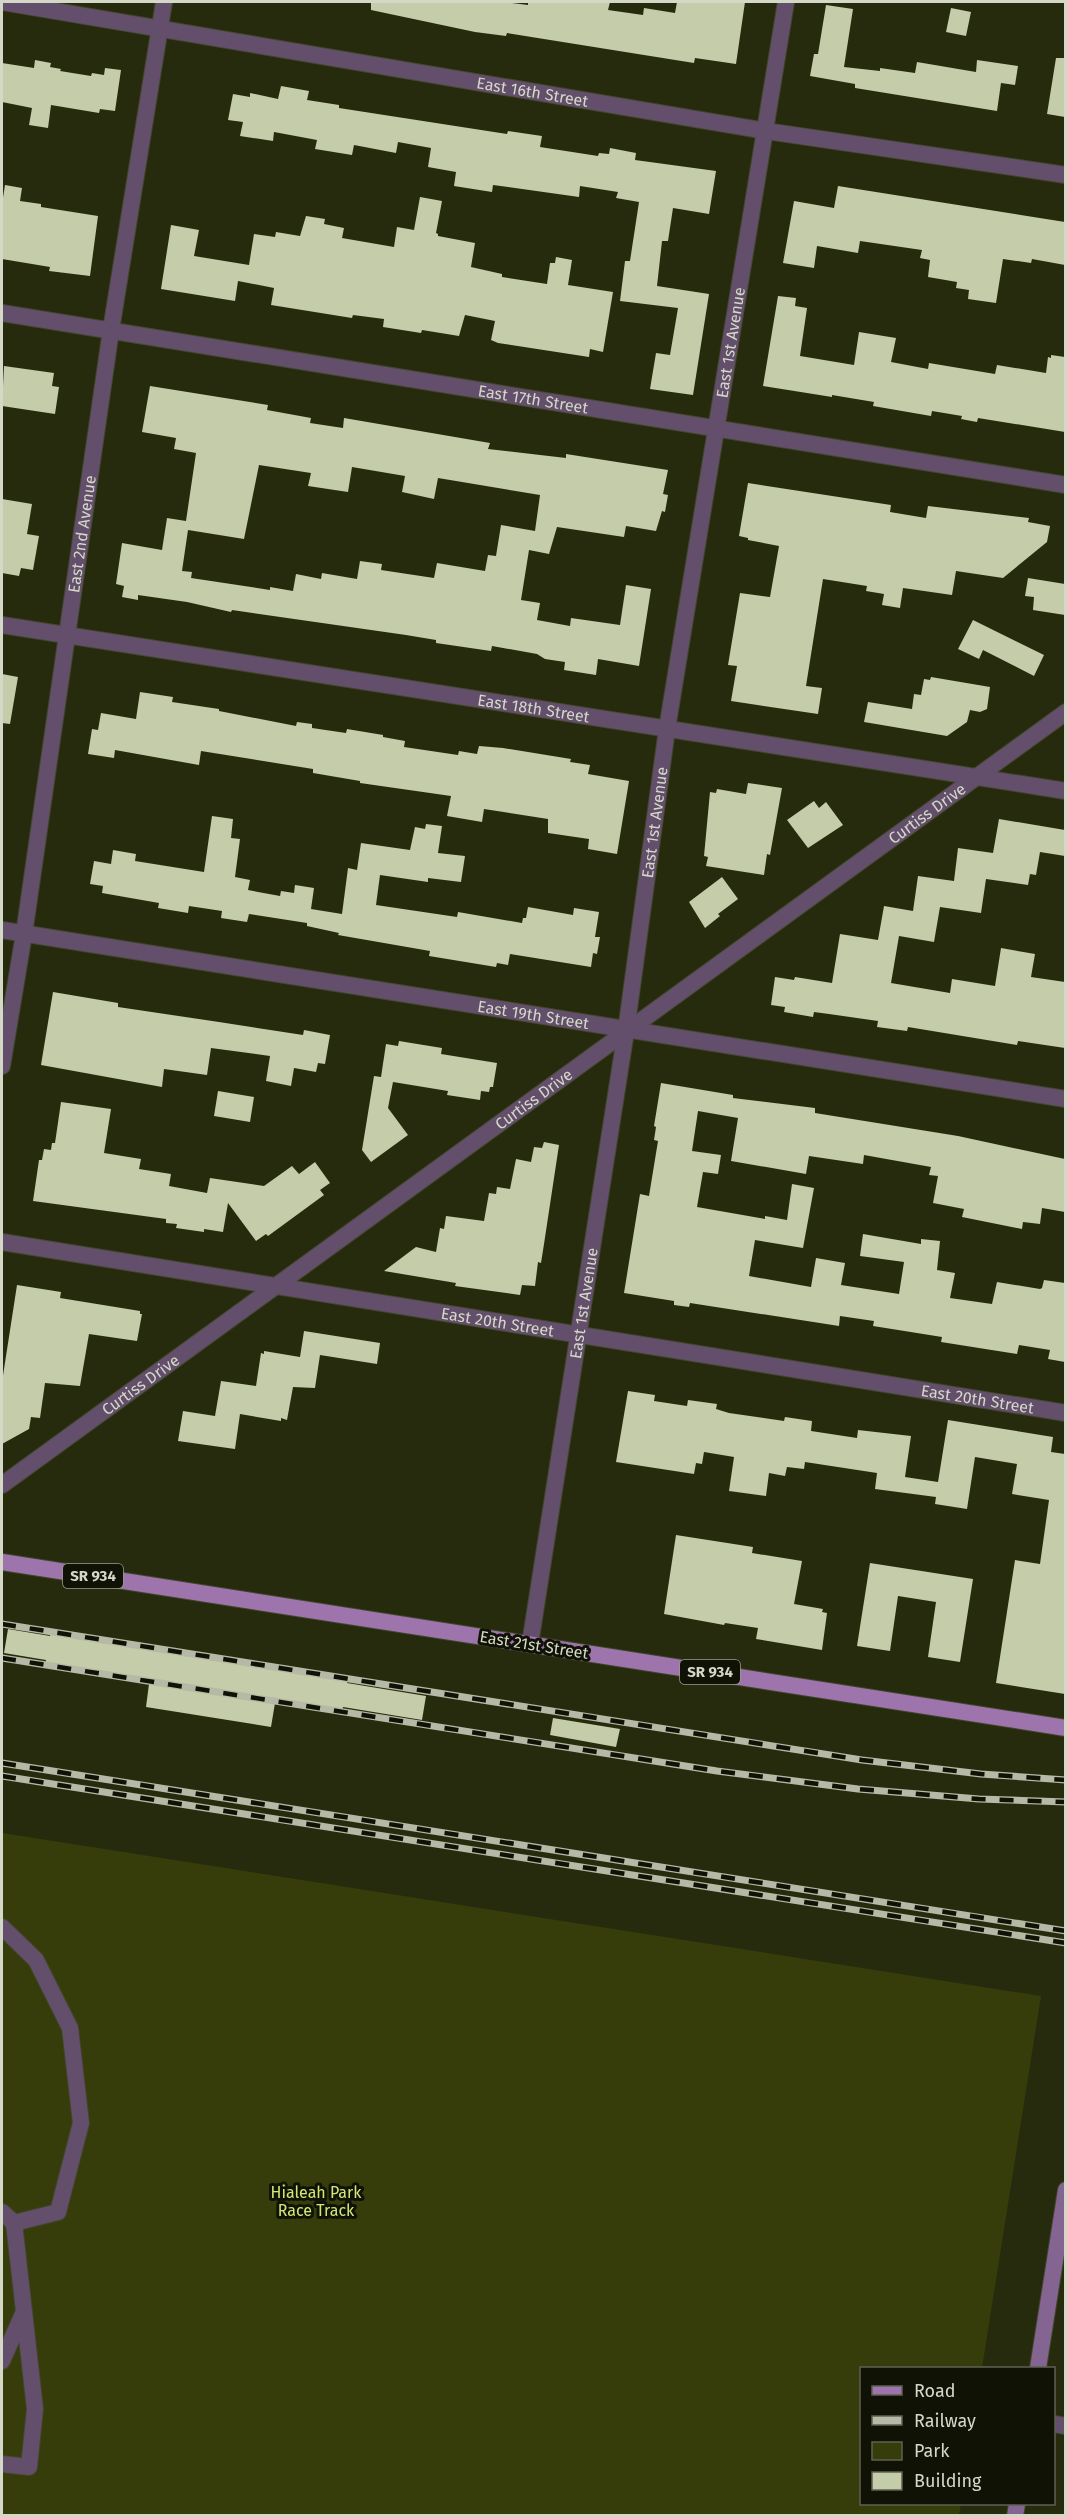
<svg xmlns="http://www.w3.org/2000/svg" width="1067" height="2517" font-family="'Fira Sans',sans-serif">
<rect width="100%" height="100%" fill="#262b0e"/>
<!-- green -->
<path fill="#363d0b" d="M2,1833l1039,163 -59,372h-120v136h99l-2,11h-957z"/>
<!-- building -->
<g fill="#c4cca9" fill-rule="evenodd">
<path d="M371,2h133l24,3v-3h82l-2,8 35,5 1,-7 31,5 2,-11h68l-9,62 -41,-6 -1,5 -187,-30 -1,3 -31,-4 -104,-22z"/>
<path d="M826,5l27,4 -9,58 36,4v-3l35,5 2,-11 59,10 1,-12 41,6 -3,19 -14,-2 -4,28 -142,-23v-4l-45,-8 4,-22h4z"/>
<path d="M951,8l20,4 -5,24 -20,-4z"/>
<path d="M1056,58h9v59l-18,-3z"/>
<path d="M35,60l16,3 -1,4 11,2 -1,2 31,5 1,-3 12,2 1,-7 16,2 -6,41 -15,-2 -1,4 -48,-8 -3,23 -19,-3 3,-17 -30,-6v-39l32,5z"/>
<path d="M281,86l28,5 -2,9 32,5v3l168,26 1,-3 34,5 -2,11 58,9 1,-3 10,1 1,-6 26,5 -1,7 81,11 -7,43 -36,-6 -5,33h-6l-5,45 52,8 -16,101 -43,-6 6,-36 14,2 8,-47 -58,-7 5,-40h5l9,-59 -23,-4 2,-6 -38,-6 -1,11 -86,-12 -1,7 -38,-6 2,-14 -28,-5 3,-19 -33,-6 -2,11 -42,-8 -2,10 -37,-6 2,-9 -43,-8 -1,9 -33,-5 3,-14 -15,-2 5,-26 17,3v-4l28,6z"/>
<path d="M5,185l17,3 -2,13 21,3v3l57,9 -8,60 -41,-5 1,-4 -48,-8v-55z"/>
<path d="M838,186l227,36v43l-33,-6 -1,4 -28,-4 -7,44 -28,-4 1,-9 -13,-2 1,-6 -29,-5 2,-17 -10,-2 2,-8 -62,-9 -2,12 -41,-7 -3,22 -31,-5 11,-62 40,7z"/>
<path d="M420,197l22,4 -6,32 2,1v2l37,7 -4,24 31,7v3l45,7 3,-21h5l1,-6 16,3 -4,25 45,7 -10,60 -13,-3 -1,8 -91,-14 -7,-3 4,-19 -30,-6 -6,21 -37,-6 -1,3 -38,-6 1,-8 -31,-4 -1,3 -81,-13 3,-17 -36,-7 -3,20 -74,-12 10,-64 28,5 -5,26 55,9 5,-31 21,3 1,-5 24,4 6,-20 19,3 -1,5 20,4 -2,10 52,9 3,-20 17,3z"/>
<path d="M778,296l18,2 -1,8 12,2 -7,48 54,9 5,-33 37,6 -5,24 37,7 1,-6 66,11 2,-9 49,8 2,-16 3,1v-3l14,2v75l-87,-14 -1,4 -16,-3 1,-3 -30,-5 -1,5 -58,-10 1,-4 -42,-7v2l-69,-11z"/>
<path d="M4,366l50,7 -2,13 7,1 -4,27 -53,-8z"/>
<path d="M150,386l118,19 -1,5 44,8 -1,5 33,5 1,-10 146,25 -2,6 78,9v-4l102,16 -5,24 5,1 -3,17 -3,-1 -6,20 -30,-5 -2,11 -67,-10 -8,27 -20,-4 -8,50 19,3 -3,17 33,6 1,-8 49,7 6,-40 25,4 -12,77 -41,-7 -2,16 -32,-5 1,-8 -20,-3 -8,-5 -45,-8 -1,5 -55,-8v-3l-30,-5 -174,-25 -1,2 -44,-10 -49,-7v5l-16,-3 2,-11 -8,-2 6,-41 40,7 5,-32 19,3 10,-68 -22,-4 2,-11 -34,-6zM259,465l52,8 -3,13 40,6 4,-25 53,9 -3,16 32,7 4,-21 102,17 -5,36 -34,-6 -5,31 -8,-1 -3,16 -48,-8 -3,15 -53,-8 1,-6 -22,-3 -3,18 -35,-6 -1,6 -25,-5 -3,17 -23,-4v3l-79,-12 1,-6 -10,-1 6,-41 56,9z"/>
<path d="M748,483l143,22 -1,7 36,6 2,-12 101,12 -1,4 22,4 -3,16 -44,36 -47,-7 -4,24 -49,-7 -3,20 -18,-3 2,-11 -18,-3 1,-5 -44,-7 -17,107 16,2 -4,26 -87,-13 6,-35 -9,-1 12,-72 30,4 9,-51 -31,-6v-2l-9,-2z"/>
<path d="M2,499l30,5 -5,30 12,2 -6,34 -12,-2 -2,8 -17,-3z"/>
<path d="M1028,578l37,6v31l-32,-5 1,-13 -9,-1z"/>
<path d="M973,620l71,35 -10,21 -51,-26 -4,9 -21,-10z"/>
<path d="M2,674l16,3 -8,47 -8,-1z"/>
<path d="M931,677l59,10 -3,22 -7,3 -10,-2 -3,12 -20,14 -83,-14 4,-20 44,7 2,-15 7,1 3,-16 6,1z"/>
<path d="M140,692l33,5 -1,5 47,7v2l77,15 1,-4 15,2v4l34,5 1,-4 36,6v2l22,4 -1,6 54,8 1,-4 18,3 2,-8 24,2 68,11 -1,3 20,3 -2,9 41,7 -12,73 -29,-5 1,-10 -41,-6v-14l-64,-10 -2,13 -35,-6 4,-20 -91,-13v-2l-47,-8v-4l-112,-18 -2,14 -84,-15 -1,8 -26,-4 4,-25 6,1 3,-17 35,6z"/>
<path d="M748,783l34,5 -12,67 -3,-1 -3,21 -58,-9 2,-9 -4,-1 6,-64 6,1 1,-4 29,5z"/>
<path d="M814,801l5,7 7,-6 17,23 -35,23 -21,-28z"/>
<path d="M212,816l21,3 -2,19 9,1 -5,38 15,3 -2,10 32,6 1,-5 13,2 1,-8 19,3 -3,21 31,5 6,-46 9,2 4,-27 49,7 5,-23 10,2 1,-5 16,2 -4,27 27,3 -4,26 -33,-4v4l-48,-7 -4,30 81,12 1,-5 64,11 1,-5h3l2,-11 45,8 1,-7 25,4 -4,25h5l-3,17 -4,-1 -2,14 -81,-13 -2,11 -11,-2 -1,4 -67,-11 1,-5 -92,-16 1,-2 -32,-7v-3l-58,-9 -2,8 -26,-4 1,-7 -33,-5 -1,7 -30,-5 1,-5 -57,-10 1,-7 -13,-2 4,-23 17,3 2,-14 23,4 -1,7 69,11z"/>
<path d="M999,819l66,11v26l-25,-4 -4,23 -6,-1 -2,11 -42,-6 -5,34 -41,-6 -6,35 -35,-6 -8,47 59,10 2,-14 43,7 6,-38 34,6 -4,23 34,5v66l-47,-7 -1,4 -109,-18 -1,4 -30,-4 1,-6 -49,-7 -15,-2 -1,5 -29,-5 1,-5 -14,-2 4,-28 19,3 1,-3 37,6 8,-49 38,6 6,-34 29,5 5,-35 36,5 4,-33 35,5z"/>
<path d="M722,877l16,22 -20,15 2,2 -15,12 -16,-26z"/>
<path d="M53,992l65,11v4l101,15 84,13 1,-5 26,5 -5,29 -7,-1 -2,9 -22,-4 -3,18 -25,-5 4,-25 -59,-8 -4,27 -43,-6 -2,18 -121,-22z"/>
<path d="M399,1041l43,7 -1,6 56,9 -4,24h-3l-1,5 -8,-1 -1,9 -33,-5 1,-4 -55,-9 -5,26 20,27 -37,27 -9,-12 12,-74 7,1 5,-33 12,2z"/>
<path d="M661,1083l72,12v3l82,10v5l143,23 107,23v53l-23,-4 -2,16 -17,-2 -1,7 -60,-12 2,-8 -31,-6 5,-27 -9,-1 2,-8 -67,-12 -1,9 -54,-8 -3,18 -75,-13 7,-43 -40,-7 -6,40 29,4 -3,19 -15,-2 -6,35 68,12v-3l22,4 5,-36 22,4 -11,60 -48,-8 -6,36 62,11 5,-29 29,5 -4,22 58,9 5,-32 -44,-6 3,-22 58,10v-5l19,2 -3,29 18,3 -5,25 42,6 5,-22 43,7 2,-1 2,-8 21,3v79l-17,-3 2,-9 -31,-5 -2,9 -76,-12 1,-5 -69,-11 1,-5 -34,-5 -1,10 -149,-23 -1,4 -15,-2v-4l-50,-8 16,-99 9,2 9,-55 -4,-1 2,-13 -2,-1z"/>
<path d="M218,1091l36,6 -4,25 -36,-6z"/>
<path d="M61,1102l50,7 -7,44 37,6 -2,10 32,5 -2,12 38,7 3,-15 54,8 28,-20 7,8 16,-12 15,21 -10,7 4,5 -56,41 -2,-2 -10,7 -28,-38 -5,29 -19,-3v3l-28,-4 1,-4 -11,-1v-4l-133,-18 6,-41h3l2,-11 7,1 1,-7h3z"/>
<path d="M544,1142l15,3 -15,99 -3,19 -3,-1 -3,24 -13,-1 -2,10 -65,-9 1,-3 -72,-12 32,-24 20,5 4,-24 4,1 2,-13 38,5 5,-28 7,1 1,-7 13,2 6,-30 15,3 3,-15 8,1z"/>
<path d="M17,1285l44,7 -1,6 80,13v3h2l-5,27 -48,-7 -9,52 -35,-3 -5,35 -9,-1 -2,12 -27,15v-62z"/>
<path d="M304,1331l76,12 -3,21 -57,-9 -5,33 -22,-1 -6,33 -6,-2v3l-41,-7 -5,35 -57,-8 5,-30 32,5 6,-35 35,5 5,-33 3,1v-3l36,6z"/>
<path d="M628,1391l27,4 -1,6 33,5 1,-6 29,4 -1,5 13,4 55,8 1,-4 27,4 -1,10 46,7 1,-8 53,6 -6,41 33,5 10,-62 105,17 -2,15 14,2v240l-69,-11 19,-123 25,4 9,-64 -37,-6 5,-30 -42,-7 -8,52 -32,-5 1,-7 -61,-8 2,-16 -72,-11 -1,7 -17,-2 -2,9 -16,-3 -3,23 -37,-5 5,-34 -30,-5 -2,12 -6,-1 -2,11 -78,-12z"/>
<path d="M676,1535l77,12 -1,6 50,8 -8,43 29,5 -1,3 5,1 -5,37 -66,-11 2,-11 -33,-5 -1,2 -60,-11z"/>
<path d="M870,1563l103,16 -13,83 -32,-5 8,-55 -38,-6 -8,55 -33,-5z"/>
<path d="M8,1629l42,7 1,-7 297,47 -1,7 79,13 -4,24 -79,-13 -1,6 -67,-10 -4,24 -125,-20 3,-23 -104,-17 1,-7 -42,-7z"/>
<path d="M553,1718l67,11 -4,18 -66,-12z"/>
</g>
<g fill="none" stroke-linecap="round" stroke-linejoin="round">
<defs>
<g id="minor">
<path id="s1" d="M2,2l764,129 300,44"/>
<path id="s2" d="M2,625l1064,166"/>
<path id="s3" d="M2,930l1064,169"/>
<path id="s4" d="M2,1066l22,-132 87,-604 53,-328"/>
<path id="s5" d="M2,1242l1064,171"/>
<path id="s6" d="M2,1485l1064,-773"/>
<path d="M2,1927l34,33 34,68 11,95 -23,89 -44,11 -12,-11"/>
<path d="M2,2361l21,-47"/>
<path d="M2,2464l27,3 6,-58 -21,-186"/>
</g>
<g id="tertiary">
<path id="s7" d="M2,313l1064,172"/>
<path id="s8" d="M530,1644l96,-613 41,-302 119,-727"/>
<path d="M1054,2424l12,2"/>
</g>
<g id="secondary">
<path d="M1038,2368l28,-178"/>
<path d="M1015,2516l2,-12"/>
</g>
<path id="primary" d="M2,1562l1064,166"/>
</defs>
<!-- minor casing -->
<use href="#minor" stroke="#42472c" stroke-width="18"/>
<!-- tertiary casing -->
<use href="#tertiary" stroke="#42472c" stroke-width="18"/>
<!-- secondary casing -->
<use href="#secondary" stroke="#42472c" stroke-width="18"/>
<!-- primary casing -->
<use href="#primary" stroke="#42472c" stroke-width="18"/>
<!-- minor -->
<use href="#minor" stroke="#634f6b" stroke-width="16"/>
<!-- tertiary -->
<use href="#tertiary" stroke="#634f6b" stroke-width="16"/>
<!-- secondary -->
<use href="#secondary" stroke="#846490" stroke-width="16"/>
<!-- primary -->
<use href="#primary" stroke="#9e74ad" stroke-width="16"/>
<defs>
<g id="rail">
<path d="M2,1624l860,136 119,14 85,6"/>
<path d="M2,1658l715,113 141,18 121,10 87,3"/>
<path d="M2,1763l1064,168"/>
<path d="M2,1776l1064,167"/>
</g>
</defs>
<!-- rail casing -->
<use href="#rail" stroke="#b5b9a6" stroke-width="7"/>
<!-- rail -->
<use href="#rail" stroke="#101206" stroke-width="4.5" stroke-dasharray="14" stroke-linecap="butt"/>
</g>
<g text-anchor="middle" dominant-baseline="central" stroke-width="6" stroke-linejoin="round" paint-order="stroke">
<!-- shield labels -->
<g fill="#101206" stroke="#999d8d" stroke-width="1.5">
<rect x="63" y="1564" width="60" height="24" rx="4.5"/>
<rect x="680" y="1660" width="60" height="24" rx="4.5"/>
</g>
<g font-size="15" font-weight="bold" fill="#d4d8c7">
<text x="93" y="1576">SR 934</text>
<text x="710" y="1672">SR 934</text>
</g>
<!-- street labels -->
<g font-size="16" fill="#d4d8c7" stroke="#101206">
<text stroke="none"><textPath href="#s1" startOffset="538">East 16th Street</textPath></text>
<text stroke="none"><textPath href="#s8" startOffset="1317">East 1st Avenue</textPath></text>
<text stroke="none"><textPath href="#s7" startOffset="538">East 17th Street</textPath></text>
<text stroke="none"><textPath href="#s4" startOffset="538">East 2nd Avenue</textPath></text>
<text stroke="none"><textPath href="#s2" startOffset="538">East 18th Street</textPath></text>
<text stroke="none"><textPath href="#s6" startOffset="1143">Curtiss Drive</textPath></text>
<text stroke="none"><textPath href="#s8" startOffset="831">East 1st Avenue</textPath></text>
<text stroke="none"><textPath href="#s3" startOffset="538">East 19th Street</textPath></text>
<text stroke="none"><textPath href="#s6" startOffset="657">Curtiss Drive</textPath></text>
<text stroke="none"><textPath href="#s8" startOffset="345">East 1st Avenue</textPath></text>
<text stroke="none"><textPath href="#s5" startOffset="502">East 20th Street</textPath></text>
<text stroke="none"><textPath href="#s6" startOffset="171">Curtiss Drive</textPath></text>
<text stroke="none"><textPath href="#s5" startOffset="988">East 20th Street</textPath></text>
<text transform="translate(534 1645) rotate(9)">East 21st Street</text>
</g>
<!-- park labels -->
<g font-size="16" fill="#d3e775" stroke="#101206">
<text x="316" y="2192">Hialeah Park<tspan x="316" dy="18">Race Track</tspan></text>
</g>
</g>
<!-- border -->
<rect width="1067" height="2517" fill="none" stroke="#d4d8c7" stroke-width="6"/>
<!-- legend -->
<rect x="860" y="2367" width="195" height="138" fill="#101206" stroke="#5e6153" stroke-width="1.5"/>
<rect x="872" y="2386" width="30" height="9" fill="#9e74ad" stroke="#5e6153" stroke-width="1.5"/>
<text x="914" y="2397" font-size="18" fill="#d4d8c7">Road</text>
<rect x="872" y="2416" width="30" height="9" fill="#b5b9a6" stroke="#5e6153" stroke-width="1.5"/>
<text x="914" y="2427" font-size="18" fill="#d4d8c7">Railway</text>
<rect x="872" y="2442" width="30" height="18" fill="#363d0b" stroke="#5e6153" stroke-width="1.5"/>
<text x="914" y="2457" font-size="18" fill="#d4d8c7">Park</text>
<rect x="872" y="2472" width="30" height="18" fill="#c4cca9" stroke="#5e6153" stroke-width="1.5"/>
<text x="914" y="2487" font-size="18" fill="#d4d8c7">Building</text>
</svg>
